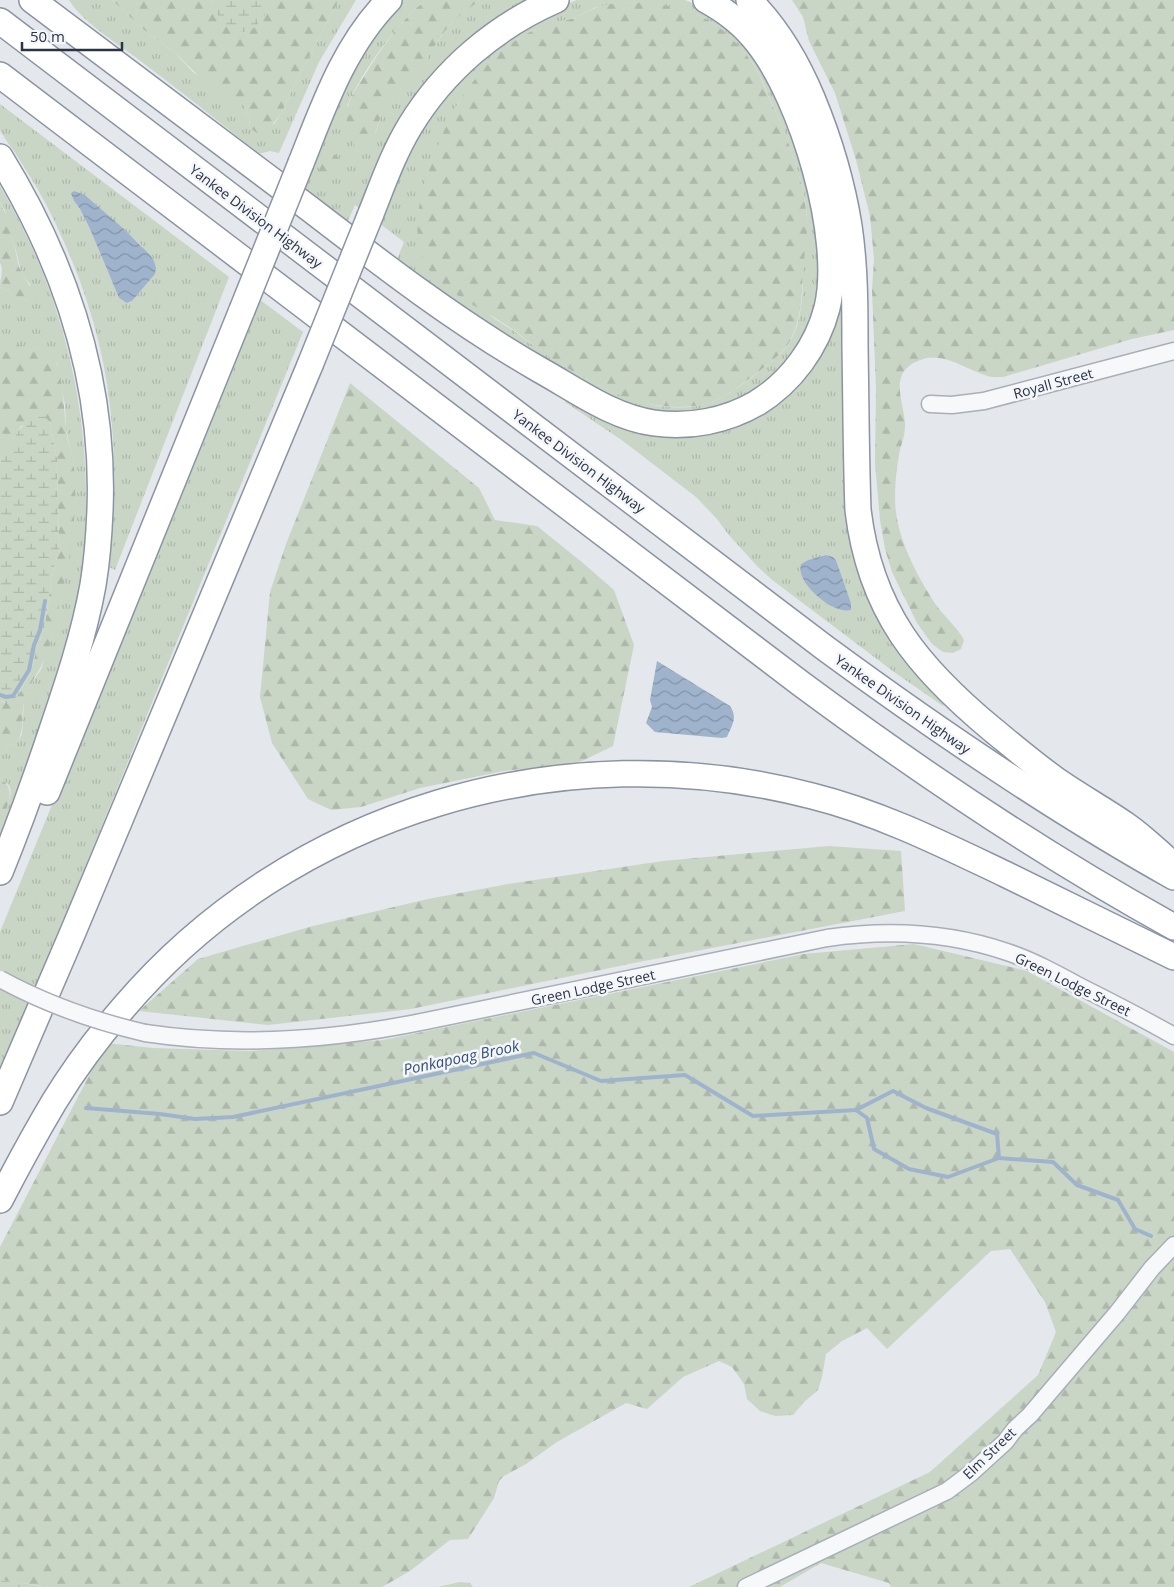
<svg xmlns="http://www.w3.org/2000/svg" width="1174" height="1587" font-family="'Open Sans',sans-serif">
<defs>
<pattern id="grass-tufts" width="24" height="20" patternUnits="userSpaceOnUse" patternTransform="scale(1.25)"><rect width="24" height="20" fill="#c9d6c5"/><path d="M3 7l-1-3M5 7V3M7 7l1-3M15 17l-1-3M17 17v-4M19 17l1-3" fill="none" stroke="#adb8ab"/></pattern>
<pattern id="forest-firs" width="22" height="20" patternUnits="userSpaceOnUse" patternTransform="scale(1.25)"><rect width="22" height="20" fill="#c9d6c5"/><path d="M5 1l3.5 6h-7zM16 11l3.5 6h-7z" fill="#adb8ab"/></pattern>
<pattern id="wetland-marsh" width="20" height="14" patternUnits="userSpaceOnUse" patternTransform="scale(1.25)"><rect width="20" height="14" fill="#c9d6c5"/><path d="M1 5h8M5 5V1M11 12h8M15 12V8" fill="none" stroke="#adb8ab"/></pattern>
<pattern id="water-waves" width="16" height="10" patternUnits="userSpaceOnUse" patternTransform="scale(1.25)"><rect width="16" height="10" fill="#9fb4cc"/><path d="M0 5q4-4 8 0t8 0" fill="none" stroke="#8293a7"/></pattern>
</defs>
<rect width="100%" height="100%" fill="#e4e7ec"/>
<!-- grass -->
<g fill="url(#grass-tufts)" fill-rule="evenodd">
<path d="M69,0h43l32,30 30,22 19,20 51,33 5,11 1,12 24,-4 7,-10 18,-39 40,-75h17l-37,62 -40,91 -9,-2 -12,3c-39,-33 -79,-64 -120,-95 -21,-16 -56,-37 -69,-59z"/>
<path d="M401,0h25c-29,22 -64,72 -79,106l28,28 7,-21 8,-12 29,-31 27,-41 12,-13 22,-16h57l-56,36 -118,175 -8,-6 -8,18 -44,-34 40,-104 46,-73z"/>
<path d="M577,0h108l14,6 22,13 43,48 39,94 19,96 -9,67 -41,58 -61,32 -71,-1 -138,-76 -106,-75 8,-20 -28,-21 32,-75 58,-77 90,-61zM627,2c30,2 61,4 87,22 14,10 28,24 38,38 8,12 13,25 18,37 16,37 33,76 37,117 1,17 -3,33 -4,49 0,26 0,57 -15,80 -5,8 -28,26 -37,33 -12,9 -28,21 -43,25 -60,20 -139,-31 -186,-66 -11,-9 -28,-17 -37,-26 -8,-9 -14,-20 -21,-29 -16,-21 -31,-42 -46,-62l9,-44 19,-49 12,-24 29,-37 30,-27 17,-9 42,-13 18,-9z"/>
<path d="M721,0h15c72,69 99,176 108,272l4,256c12,74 41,125 96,176l-1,2 -49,-34 -123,-93 -14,-13 -29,-32 -11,-15 -21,-22 -73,-56 -58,-39 3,-6c27,15 52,29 83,35 82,14 168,-43 184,-126 14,-72 -24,-198 -65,-258 -13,-20 -30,-34 -49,-47zM826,555l7,2 3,3 15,43v7c-17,6 -57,-28 -50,-46l7,-4z"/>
<path d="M0,104l229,173 -114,293 -6,-3c13,-123 3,-222 -50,-336 -11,-25 -25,-49 -40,-72 -4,-8 -16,-22 -19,-29 0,-7 0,-19 0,-26zM85,195l57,51 13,28 -23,27 -4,2 -9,-5 -29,-69 -10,-20 -6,-8z"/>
<path d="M0,186c58,98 88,209 86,324 -1,32 -3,66 -10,97 -6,29 -16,56 -24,84 -4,12 -7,24 -11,36 -12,39 -27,76 -41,114 0,-6 0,-15 0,-21 4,-14 22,-31 0,-41v-32h5l12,-4 5,-9 2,-33 4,-12 13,-20 10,-30 21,-105 2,-34v-33l-8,-39 -1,-23 -8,-42 -19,-15 -25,-2 -13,-4v-55l20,12 7,1 3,-16c-11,-12 -10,-19 -14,-33 -4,-14 -8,-29 -12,-43l-4,-6z"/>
<path d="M259,299l44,33 -303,744v-144z"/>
</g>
<!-- forest -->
<g fill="url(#forest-firs)">
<path d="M112,0h99l1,4 56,5 7,-9h64l-40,75 -18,39 -15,18 -9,1 -7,-5 -1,-12 -5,-11 -37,-21 -33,-32 -30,-22z"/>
<path d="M426,0h54c-11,9 -23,16 -32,27 -11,13 -18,29 -28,42 -12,15 -28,27 -37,44 -8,13 -7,31 -22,39l-4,-2c-8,-10 -13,-32 -9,-44 3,-10 9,-19 15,-28 17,-28 37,-58 63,-78z"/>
<path d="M792,0h382v330l-42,9 -129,38c-3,0 -8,0 -11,0 -23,-5 -48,-27 -72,-17 -33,13 -16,39 -15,65 0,13 -4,18 -6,30 -3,15 -4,30 -4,45 1,37 21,74 41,105 9,12 21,22 28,35l-3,9 -8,4 -10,-1 -11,-8 -15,-21 -25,-51 -7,-23 -5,-29 -5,-57 1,-74 -4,-99 2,-31 -4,-43 -14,-56 -21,-67 -26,-52 -6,-24z"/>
<path d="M627,2c25,1 51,3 73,14 20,9 39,28 51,45 9,12 13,26 19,39 17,37 34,78 37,119 1,15 -2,28 -3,43 -3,30 0,51 -14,79 -6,12 -29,29 -41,38 -17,13 -33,25 -55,27 -22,3 -46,-1 -67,-8 -31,-12 -61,-30 -88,-48 -10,-8 -19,-16 -30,-23 -23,-16 -51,-28 -72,-48 -8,-7 -13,-17 -16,-26 -9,-28 0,-60 9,-86 5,-13 10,-27 16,-41 16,-35 50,-79 86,-95 13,-6 28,-9 42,-13 7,-3 15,-8 22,-10 10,-4 21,-5 31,-6z"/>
<path d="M330,154l5,1 3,2c5,23 -26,32 -18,9 2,-6 5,-9 10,-12z"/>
<path d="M0,202l9,19 10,46 13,23 -1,6 -4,4 -7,-1 -20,-12c0,-8 4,-18 0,-24z"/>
<path d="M0,342c17,5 37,3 52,11 12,23 11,49 14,74 1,14 7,27 8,41 5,49 -6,103 -18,150 -3,11 -5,22 -8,33 -6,17 -18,31 -23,48 -5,16 1,28 -8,44l-12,4h-5v-47l4,3 15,-9 11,-21 6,-21 8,-22 8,-54 7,-27 -2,-90 -7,-37 -29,4 -15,27 -6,6z"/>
<path d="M350,383l129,105 16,32 42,6 46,37 31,27 20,55 -21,101 -35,17 -74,8 -84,17 -59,19 -30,3 -23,-11 -36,-56 -12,-46 10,-105 16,-48z"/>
<path d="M0,779c17,8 8,28 0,41z"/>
<path d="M829,846l72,5 4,60 -266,51 -228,47 -143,16 -129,-14 59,-52 115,-33 115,-27 80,-15 155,-23z"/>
<path d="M914,944l113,27 147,81v535h-283l-2,-4 -68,-20 -41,24h-91l241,-115 108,-97 18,-43 -11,-30 -35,-53 -19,2 -104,98 -20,-21 -25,13 -16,13 -4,23 -4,13 -14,12 -11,13 -18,1 -15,-5 -13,-12 -3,-15 -12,-17 -13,-6 -36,16 -36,32 -21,-6 -69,39 -31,22 -22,12 -5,5 -5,17 -26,41 -18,1 -40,31 -28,16h-332l-50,-7v-333l106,-204 47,5 97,3 133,-11 421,-86z"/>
<path d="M460,1582l10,1 3,4h-35z"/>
</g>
<!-- wetland -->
<g fill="url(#wetland-marsh)">
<path d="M211,0h64c-13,18 -25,46 -50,24 -6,-6 -12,-16 -14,-24z"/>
<path d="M37,416l8,1 5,5 7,37 2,90 -7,27 -8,54 -8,22 -6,21 -11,21 -6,7 -5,3 -8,-4v-241c16,-17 13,-31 37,-43z"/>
<path d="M0,1580l49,7h-49z"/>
</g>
<!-- water -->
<g fill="url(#water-waves)">
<path d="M74,191l11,4 40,35 25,25 4,6 2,7 -1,6 -23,27 -5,2 -8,-5 -29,-69 -10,-20 -6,-8 -3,-8z"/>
<path d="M826,555l7,2 3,3 15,43v7c-17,6 -57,-28 -50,-46l7,-4z"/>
<path d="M657,661l73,45c8,12 2,19 -3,31l-5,1 -67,-6 -9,-9 6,-16 -2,-7z"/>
</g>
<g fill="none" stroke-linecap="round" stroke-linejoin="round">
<!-- stream -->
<g stroke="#9fb4cc" stroke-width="4">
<path d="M0,695l6,2 7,-1 16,-26 5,-25 6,-15 5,-29"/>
<path d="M86,1108l74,6 35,5 38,-2 301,-64 67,28 84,-6 68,41 103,-6 37,-19 33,17 71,26 2,24 54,4 24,23 41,15 17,29 16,7"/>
<path d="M856,1110l11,8 7,31 35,20 39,8 51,-19"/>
</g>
<defs>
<g id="minor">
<path d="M930,404l22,1 32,-4 190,-50"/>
<path d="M145,1033c93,14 189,7 281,-12l401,-83c62,-9 121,-6 180,14 27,9 52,23 76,36 30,15 61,31 91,48"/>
<path d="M746,1587l201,-96 24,-18 34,-31 10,-13 15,-14 87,-102 35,-45 22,-23"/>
</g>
<g id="highway">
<path d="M32,0c93,70 185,139 278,209 74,57 148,114 230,161 36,20 72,47 114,53 35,5 72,-2 103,-20 34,-21 60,-56 70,-95 17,-70 -25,-210 -70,-266 -13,-17 -31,-31 -51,-42"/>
<path d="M749,0c28,28 48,62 63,98 17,41 30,84 37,128 6,40 6,81 6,121 1,54 1,109 3,163 12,101 60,158 135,220 22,18 43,36 66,52 22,15 45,28 67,43 16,11 30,25 44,37"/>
<path d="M0,21l825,627c113,83 227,161 349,229"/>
<path d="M0,75l800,608c120,89 243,172 374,244"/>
<path d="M0,157c67,109 105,225 100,353 -1,25 -3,51 -7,75 -9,50 -25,98 -41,145 -16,48 -33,95 -52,142"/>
<path d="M301,163c23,-58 43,-117 88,-163"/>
<path d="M370,216c12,-30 23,-62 40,-90 34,-56 86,-100 146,-126"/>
<path d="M47,792l195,-482"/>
<path d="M0,1102l73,-170 237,-567"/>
<path d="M0,1200c17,-33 35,-66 54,-98 20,-33 44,-65 70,-95 168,-197 439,-276 688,-211 68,17 130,48 193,78 56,28 113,55 169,83"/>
</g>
</defs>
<!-- minor casing -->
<use href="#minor" stroke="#a9aeb7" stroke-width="19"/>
<!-- highway casing -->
<use href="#highway" stroke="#8b94a3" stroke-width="28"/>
<!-- minor -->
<use href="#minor" stroke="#f7f8fa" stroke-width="16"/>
<!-- highway -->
<use href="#highway" stroke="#fff" stroke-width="25"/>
<defs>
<path id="minor-bridge" d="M0,979c46,25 94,42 145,54"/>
<g id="highway-bridge">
<path d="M242,310l59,-147"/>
<path d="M310,365l60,-149"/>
</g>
</defs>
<!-- minor-bridge casing -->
<use href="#minor-bridge" stroke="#a9aeb7" stroke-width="19" stroke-linecap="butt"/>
<!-- highway-bridge casing -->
<use href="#highway-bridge" stroke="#8b94a3" stroke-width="28" stroke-linecap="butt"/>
<!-- minor-bridge -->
<use href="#minor-bridge" stroke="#f7f8fa" stroke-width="16"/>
<!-- highway-bridge -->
<use href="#highway-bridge" stroke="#fff" stroke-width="25"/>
</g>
<g text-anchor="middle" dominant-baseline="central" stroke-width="5" stroke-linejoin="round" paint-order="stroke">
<!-- street labels -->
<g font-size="14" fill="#2b3445" stroke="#f4f6f9">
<text transform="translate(256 216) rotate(37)">Yankee Division Highway</text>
<text transform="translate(1053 383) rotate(-15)">Royall Street</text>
<text transform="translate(579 461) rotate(37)">Yankee Division Highway</text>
<text transform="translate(903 704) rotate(35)">Yankee Division Highway</text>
<text transform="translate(1073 984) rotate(26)">Green Lodge Street</text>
<text transform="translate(593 987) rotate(-12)">Green Lodge Street</text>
<text transform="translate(989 1453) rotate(-44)">Elm Street</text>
</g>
<!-- water labels -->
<g font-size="15" font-style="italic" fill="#34527a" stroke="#f4f6f9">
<text transform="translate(461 1057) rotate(-12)">Ponkapoag Brook</text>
</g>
</g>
<!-- scale -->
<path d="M22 42v8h100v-8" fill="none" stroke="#2b3445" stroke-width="2.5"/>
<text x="30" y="42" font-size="15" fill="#2b3445" stroke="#f4f6f9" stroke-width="4" paint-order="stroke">50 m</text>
</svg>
